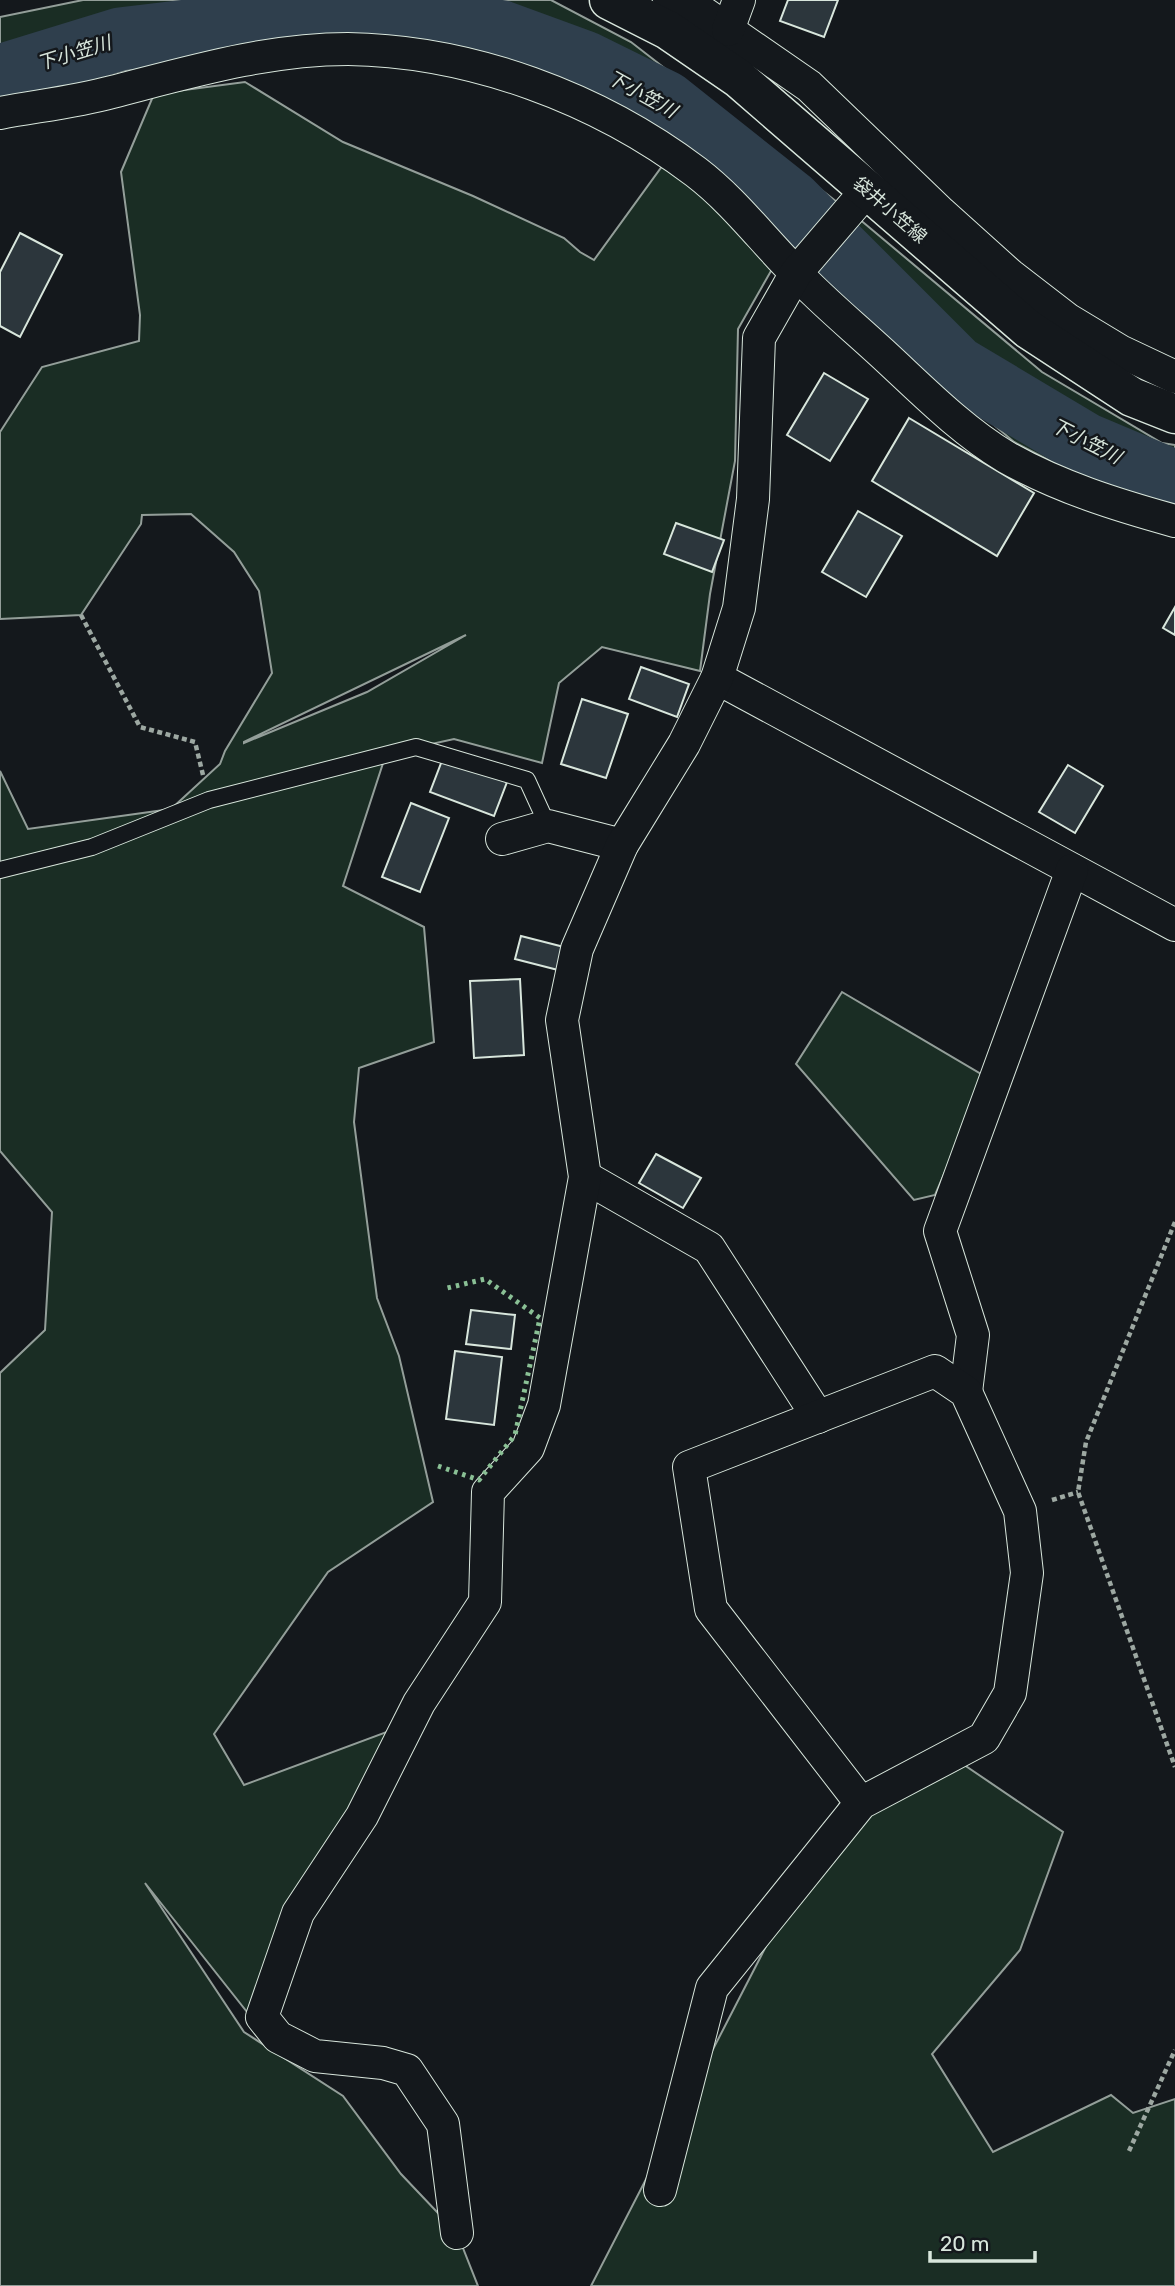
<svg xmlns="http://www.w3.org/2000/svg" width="1175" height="2286" font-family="Rubik,'Noto Sans JP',sans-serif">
<rect width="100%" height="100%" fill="#14181c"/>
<!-- green -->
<g fill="#1a2d24" stroke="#939e99" stroke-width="2" fill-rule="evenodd">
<path d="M83,0h468l80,42 233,181 178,149 120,71 13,2v66l-88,-31 -73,-38 -198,-169 -216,-173 -212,-60 -113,-2 -275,59v-80z"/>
<path d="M245,82l98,60 130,54 91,42 16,14 14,8 69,-95 59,42 53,57 -37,65 -3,132 -25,133 -10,77 -98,-24 -43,36 -17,80 -88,-24 -68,15 -43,132 81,41 10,115 -75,26 -5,54 23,176 22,58 34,146 -105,70 -114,162 30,51 164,-61 -157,293 -106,-134 99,149 99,64 58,78 56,59 21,53h-478v-913l45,-43 7,-118 -52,-61v-380l28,58 143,-20 49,-45 5,-13 47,-78 -13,-82 -25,-39 -43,-38 -49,1 -1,9 -60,91 -81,4v-187l42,-65 97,-26 1,-26 -19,-143 33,-78zM466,635l-99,57 -123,51v-1z"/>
<path d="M842,992l144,85 -51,118 -21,5 -118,-136z"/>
<path d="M951,1756l112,76 -43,118 -88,104 61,98 118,-57 22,18 42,-14v187h-584l254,-493z"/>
</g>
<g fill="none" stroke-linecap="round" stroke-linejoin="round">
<!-- river -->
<path stroke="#2f3f4d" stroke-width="63" d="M0,76l120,-37 261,-31 121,24 82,30 81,40 126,100 165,165 129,77 90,38"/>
</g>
<!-- building -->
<g fill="#2c363c" stroke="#d8e6dc" stroke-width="2">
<path d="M788,0h50l-14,37 -44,-16z"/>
<path d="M20,233l42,22 -42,82 -20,-11v-54z"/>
<path d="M824,373l44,26 -38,62 -43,-26z"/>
<path d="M909,418l125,75 -37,63 -125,-75z"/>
<path d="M858,511l44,25 -36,61 -44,-25z"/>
<path d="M676,523l48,17 -12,32 -48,-18z"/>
<path d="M1175,607v28l-12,-7z"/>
<path d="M641,667l48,17 -12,33 -48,-18z"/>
<path d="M582,699l46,15 -22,64 -45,-14z"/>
<path d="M443,758l64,24 -13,34 -64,-24z"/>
<path d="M1068,765l35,21 -28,47 -36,-21z"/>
<path d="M411,803l38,15 -29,74 -38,-15z"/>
<path d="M521,936l43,11 -6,23 -43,-11z"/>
<path d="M520,979l4,76 -50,3 -4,-77z"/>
<path d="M656,1154l45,24 -18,30 -44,-25z"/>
<path d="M471,1310l44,5 -4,34 -45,-5z"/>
<path d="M455,1351l47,6 -8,68 -48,-6z"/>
</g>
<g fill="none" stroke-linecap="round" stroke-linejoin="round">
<defs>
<path id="lane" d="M0,870l92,-23 117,-47 207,-53 111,33 21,46"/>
<g id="street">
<path d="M669,0l23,5 117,81 132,127 69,62 57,44 53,32 55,26"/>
<path d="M728,30l11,-30"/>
<path d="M0,113c37,-7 75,-11 112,-21 78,-20 155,-43 236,-43 124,2 250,49 348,123 38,29 66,67 99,100 27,29 59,55 88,82 39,36 78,76 123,103 53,30 111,48 169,64"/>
<path d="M717,678l458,247"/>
<path d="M502,839l46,-13 74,19"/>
<path d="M585,1177l124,71 109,169"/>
<path d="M966,1392l7,-57 -33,-104 132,-361"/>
<path d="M660,2190l52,-202 149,-185 123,-65 26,-45 17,-120 -7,-62 -54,-119 -31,-21 -246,96 22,142 150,194"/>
<path d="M457,2233l-14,-109 -36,-54 -24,-7 -68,-7 -37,-19 -16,-20 36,-104 64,-97 57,-113 66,-101 3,-110 40,-44 16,-43 41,-228 -23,-157 15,-71 45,-104 62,-101 33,-66 22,-70 14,-109 6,-161 37,-65 71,-83"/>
</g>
<path id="secondary" d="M609,0l59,30 70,48 290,251 104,68 43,17"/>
</defs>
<!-- lane casing -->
<use href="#lane" stroke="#d8e6dc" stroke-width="18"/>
<!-- street casing -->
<use href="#street" stroke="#d8e6dc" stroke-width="34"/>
<!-- secondary casing -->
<use href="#secondary" stroke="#d8e6dc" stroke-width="41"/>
<!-- path -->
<g stroke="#9da8a2" stroke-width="4.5" stroke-dasharray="5 3.5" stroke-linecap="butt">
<path d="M81,615l59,112 55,15 8,33"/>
<path d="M1175,1222l-89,220 -8,50 97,275"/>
<path d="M1052,1500l26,-8"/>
<path d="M1129,2151l46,-101"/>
</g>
<!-- lane -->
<use href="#lane" stroke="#14181c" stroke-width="16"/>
<!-- street -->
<use href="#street" stroke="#14181c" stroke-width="32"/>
<!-- secondary -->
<use href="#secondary" stroke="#14181c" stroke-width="38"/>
<!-- hedge -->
<path stroke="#8ac095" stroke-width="5" stroke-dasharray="3.5 5" stroke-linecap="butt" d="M438,1466l41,14 36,-45 25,-117 -55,-39 -42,10"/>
</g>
<g text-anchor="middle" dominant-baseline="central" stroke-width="5" stroke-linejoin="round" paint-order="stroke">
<!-- street labels -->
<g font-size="18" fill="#d8e6dc" stroke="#14181c">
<text transform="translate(890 210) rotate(41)">袋井小笠線</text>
</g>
<!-- water labels -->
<g font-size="19" font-style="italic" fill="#d8e6dc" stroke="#14181c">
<text transform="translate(74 53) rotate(-17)">下小笠川</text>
<text transform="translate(642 94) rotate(29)">下小笠川</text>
<text transform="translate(1086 441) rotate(27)">下小笠川</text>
</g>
</g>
<!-- scale -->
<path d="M930 2251v10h105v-10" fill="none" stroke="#d8e6dc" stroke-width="3.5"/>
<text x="940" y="2251" font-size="21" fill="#d8e6dc" stroke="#14181c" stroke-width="5" paint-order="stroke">20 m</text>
</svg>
